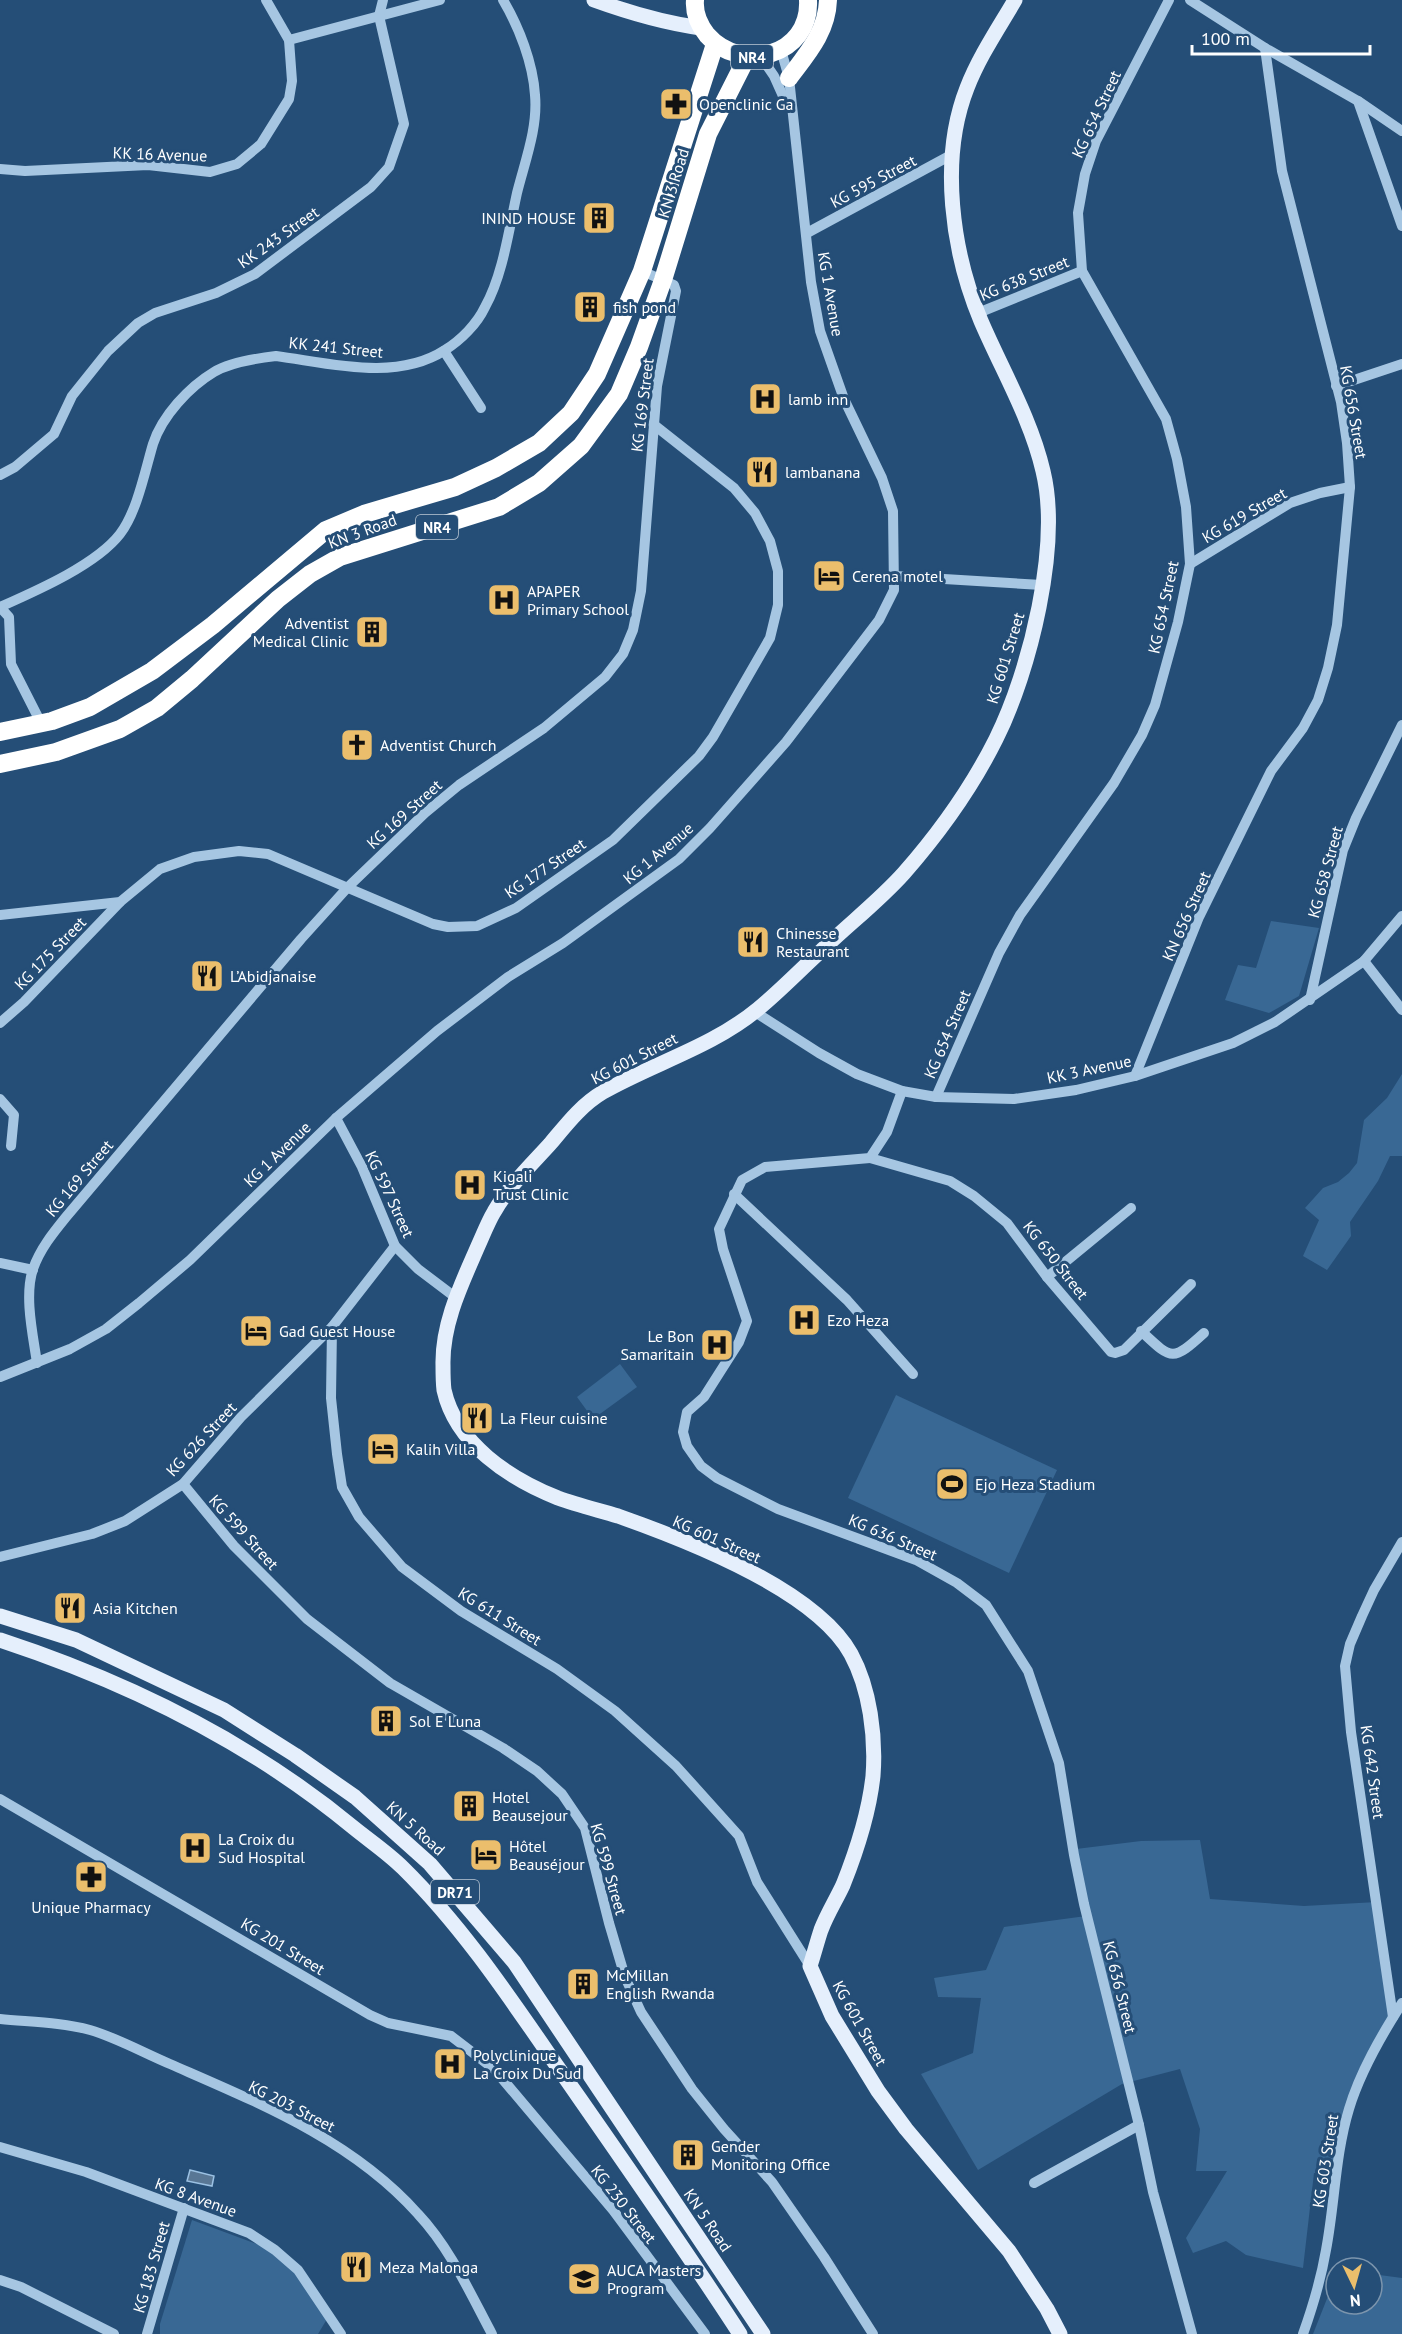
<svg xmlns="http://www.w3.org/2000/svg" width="1402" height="2334" font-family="'PT Sans',sans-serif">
<rect width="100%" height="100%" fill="#254e77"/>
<!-- green -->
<g fill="#396894">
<path d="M1271,921l48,7 -20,68 -30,17 -44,-13 13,-35 18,3z"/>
<path d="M1402,1074v82h-12l-12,25 -28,41 1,14 -24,34 -24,-14 16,-36 -14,-12 18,-20 15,-6 11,-9 8,-10 7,-43 23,-22z"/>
<path d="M620,1364l17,23 -44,32 -16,-22z"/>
<path d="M896,1395l161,75 -48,103 -161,-75z"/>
<path d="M1200,1840l10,59 94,7 73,-4 16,115 -36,66 -21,95 -22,-5 -11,95 -57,-13 -20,-14 -33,12 -7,-15 41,-67h-31l4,-42 -20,-60 -58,15 -144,86 -57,-96 52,-21 8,-55 -43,-1 -4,-19 52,-8 18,-43 82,-11 -10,-67 65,-8z"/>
<path d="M192,2220l70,26 39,27 26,46 -9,15h-158v-10z"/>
<path d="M1372,2274l30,4v56h-89l23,-58v28h36z"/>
</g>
<!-- water -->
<path fill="#597795" stroke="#9bc1e3" stroke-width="1.5" d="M190,2170l24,6 -2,10 -25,-5z"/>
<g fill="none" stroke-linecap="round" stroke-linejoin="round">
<!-- minor -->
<g stroke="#a6c6e2" stroke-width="10">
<path d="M1190,0l75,48 93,53 44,30"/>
<path d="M289,40l151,-40"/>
<path d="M761,57l13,19 13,29"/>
<path d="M1358,101l44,125"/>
<path d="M0,169l25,2 123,-6 62,7 27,-8 24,-20 28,-45 3,-18 -3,-41 -23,-40"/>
<path d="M807,233l146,-79"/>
<path d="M978,313l104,-42"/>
<path d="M444,351l37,57"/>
<path d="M1336,386l66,-22"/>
<path d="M0,475l15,-8 39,-33 18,-38 36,-45 30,-28 17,-10 61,-20 39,-19 116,-87 18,-20 15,-43 -25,-108 4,-16"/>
<path d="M1190,564l100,-61 30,-10 30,-6"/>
<path d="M895,576l147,9"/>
<path d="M0,607c36,-16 96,-42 120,-73 17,-22 25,-63 33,-90 9,-28 36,-57 61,-72 15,-9 45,-14 62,-16 53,7 120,26 169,-6 16,-10 32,-26 40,-43 18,-32 24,-78 32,-114 8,-32 21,-65 18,-98 -2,-32 -16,-68 -32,-95"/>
<path d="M0,607l9,10 2,47 30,59"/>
<path d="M0,915l120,-13 40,-33 34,-12 45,-6 29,3 165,70 15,3 29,-1 39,-18 97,-68 86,-84 14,-19 57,-99 8,-33v-34l-8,-30 -15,-28 -21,-25 -81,-64"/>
<path d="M1364,961l38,49"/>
<path d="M1310,1000l33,-150 13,-32 46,-93"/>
<path d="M755,1012l64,41 38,21 45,17 34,6 78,2 62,-9 59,-14 98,-33 42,-21 89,-61 38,-45"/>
<path d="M0,1023l24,-21 96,-100"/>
<path d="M1135,1076l64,-159 72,-146 32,-43 15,-28 10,-32 9,-43 13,-138 -3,-44 -6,-41 -59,-231 -17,-123"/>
<path d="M902,1091l-15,41 -17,26 -105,9 -23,13 -23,49 4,20 24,72 -8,21 -35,55 -17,15 -4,20 4,14 14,20 16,12 61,31 138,51 41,23 29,22 42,66 31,92 15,92 10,49 55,221 14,67 39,142"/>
<path d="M936,1097l63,-144 21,-38 94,-132 28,-48 13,-30 23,-83 12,-58 -4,-57 -9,-48 -11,-40 -84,-148 -4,-58 7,-39 11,-33 73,-141"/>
<path d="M0,1099l14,16 -3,31"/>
<path d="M336,1118l26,49 33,79 23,23 37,28"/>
<path d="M870,1158l80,23 24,15 33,27 40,54 64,75 4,1 9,-3 67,-66"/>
<path d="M734,1194l113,106 66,74"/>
<path d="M395,1246l-63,81 -1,71 6,56 5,33 17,30 43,50 59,44 96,58 58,42 61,55 63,70 18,46 53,84"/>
<path d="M0,1263l33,7"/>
<path d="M1047,1277l84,-69"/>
<path d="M1141,1331c31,29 31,31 63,2"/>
<path d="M37,1363c-4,-28 -13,-67 -4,-94 7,-20 20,-36 33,-52l235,-278 47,-52 77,-74 34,-28 85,-57 61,-51 18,-23 10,-24 8,-39 16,-205 19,-95 -2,-6 -32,-14"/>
<path d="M0,1377l70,-28 36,-20 33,-26 51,-43 146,-142 101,-87 71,-54 55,-34 116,-84 31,-31 76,-86 93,-122 15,-30 -1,-79 -11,-33 -38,-79 -24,-68 -9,-49 -22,-204 -8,-28"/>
<path d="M183,1484l51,62 73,73 83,64 113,65 34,23 25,23 23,34 24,95 16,54 16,35 51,77 32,40 48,53 52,75 49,77"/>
<path d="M0,1557l92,-23 33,-13 58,-37 58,-67 91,-90"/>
<path d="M0,1799l370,216 18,8 63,13 43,33 119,141 92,124"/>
<path d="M1393,2017l-42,-285 -6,-66 5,-22 12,-28 12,-26 28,-48"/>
<path d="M0,2019c30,3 61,3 90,11 25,7 56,24 80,34 89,39 182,76 248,150 32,34 52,79 74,120"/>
<path d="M0,2147l86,25 163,61 26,17 23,20 43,64"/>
<path d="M1034,2183l105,-58"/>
<path d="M0,2280l21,7 93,47"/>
<path d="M147,2334l37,-126"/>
<path d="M1303,2334c10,-28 18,-55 23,-84 9,-47 9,-95 23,-141 11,-37 32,-73 53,-106"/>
</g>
<!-- major -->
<g stroke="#e5effc" stroke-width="15">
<path d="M594,0c36,13 70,23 107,28"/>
<path d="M1015,0c-17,29 -36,57 -48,88 -28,71 -15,164 14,233 21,49 50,98 62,150 18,74 -13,200 -47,268 -24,48 -56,93 -92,134 -24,27 -55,51 -82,77 -21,19 -42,41 -64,59 -46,38 -104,54 -155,83 -22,13 -37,33 -53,52 -19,21 -42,43 -56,68 -6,10 -11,23 -16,34 -16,37 -36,77 -35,119 0,8 0,17 1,25 12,54 66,89 114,108 19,7 40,12 60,18 68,24 197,73 233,138 19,35 25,83 22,122 -4,37 -16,74 -30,109 -7,15 -16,29 -22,45 -4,12 -7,24 -11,36l22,50 46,75 28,38 103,122 38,58 13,25"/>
<path d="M0,1616l76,24 148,70 71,45 60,42 75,67 84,98 249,372"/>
<path d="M0,1640c128,42 250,102 354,188 16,13 34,25 49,40 59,58 107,130 154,198 62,89 124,177 183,268"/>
</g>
<!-- highway -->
<g stroke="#fff" stroke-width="18">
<path d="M695,0c-1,12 4,25 12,35 34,39 104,21 101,-35"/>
<path d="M789,78c18,-24 38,-46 39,-78"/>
<path d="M0,732l52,-11 38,-14 62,-36 61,-46 113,-95 38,-16 91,-27 41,-19 43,-25 32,-30 26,-39 45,-103 73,-227"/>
<path d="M0,764l56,-12 64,-23 37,-21 35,-29 86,-80 32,-25 30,-17 159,-50 40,-24 42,-37 38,-52 20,-47 24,-67 45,-146 39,-77"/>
</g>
</g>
<!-- icons -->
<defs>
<symbol id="pharmacy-square" viewBox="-11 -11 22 22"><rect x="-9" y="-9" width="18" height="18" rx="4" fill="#ebbe6c" stroke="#254e77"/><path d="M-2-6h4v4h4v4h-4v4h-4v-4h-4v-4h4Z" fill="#111"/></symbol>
<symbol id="building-square" viewBox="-11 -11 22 22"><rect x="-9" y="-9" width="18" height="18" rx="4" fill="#ebbe6c" stroke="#254e77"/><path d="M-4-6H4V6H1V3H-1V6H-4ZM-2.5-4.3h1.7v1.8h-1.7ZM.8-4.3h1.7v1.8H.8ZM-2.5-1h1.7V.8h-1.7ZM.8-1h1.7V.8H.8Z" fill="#111"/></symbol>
<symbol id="hospital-square" viewBox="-11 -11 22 22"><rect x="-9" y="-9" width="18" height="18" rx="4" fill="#ebbe6c" stroke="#254e77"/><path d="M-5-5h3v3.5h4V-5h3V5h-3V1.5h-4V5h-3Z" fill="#111"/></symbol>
<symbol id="restaurant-square" viewBox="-11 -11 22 22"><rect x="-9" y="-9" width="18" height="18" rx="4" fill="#ebbe6c" stroke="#254e77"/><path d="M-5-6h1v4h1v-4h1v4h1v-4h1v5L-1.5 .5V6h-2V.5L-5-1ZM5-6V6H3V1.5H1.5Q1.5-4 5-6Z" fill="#111"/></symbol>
<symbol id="hotel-square" viewBox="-11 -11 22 22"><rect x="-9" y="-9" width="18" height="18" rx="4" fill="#ebbe6c" stroke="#254e77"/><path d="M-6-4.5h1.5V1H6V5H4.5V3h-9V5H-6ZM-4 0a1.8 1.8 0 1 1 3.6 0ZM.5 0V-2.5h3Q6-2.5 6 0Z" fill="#111"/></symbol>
<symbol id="church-square" viewBox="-11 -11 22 22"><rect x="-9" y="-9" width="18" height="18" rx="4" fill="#ebbe6c" stroke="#254e77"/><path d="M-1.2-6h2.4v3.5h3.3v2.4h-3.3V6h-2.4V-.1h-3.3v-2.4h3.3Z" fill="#111"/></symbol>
<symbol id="stadium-square" viewBox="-11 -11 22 22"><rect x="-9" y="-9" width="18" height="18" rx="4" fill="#ebbe6c" stroke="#254e77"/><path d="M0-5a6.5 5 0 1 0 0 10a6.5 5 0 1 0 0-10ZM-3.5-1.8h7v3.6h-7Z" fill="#111"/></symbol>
<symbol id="university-square" viewBox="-11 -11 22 22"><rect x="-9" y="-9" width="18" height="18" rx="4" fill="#ebbe6c" stroke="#254e77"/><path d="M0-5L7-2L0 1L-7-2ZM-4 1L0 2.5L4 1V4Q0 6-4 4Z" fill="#111"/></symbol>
</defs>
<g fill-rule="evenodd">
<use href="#pharmacy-square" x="657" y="85" width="38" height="38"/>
<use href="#building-square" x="580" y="199" width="38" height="38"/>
<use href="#building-square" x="571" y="288" width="38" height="38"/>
<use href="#hospital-square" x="746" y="380" width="38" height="38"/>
<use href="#restaurant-square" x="743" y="453" width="38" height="38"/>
<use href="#hotel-square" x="810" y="557" width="38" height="38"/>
<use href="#hospital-square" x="485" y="581" width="38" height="38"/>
<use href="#building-square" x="353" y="613" width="38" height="38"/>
<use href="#church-square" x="338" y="726" width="38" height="38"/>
<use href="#restaurant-square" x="734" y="923" width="38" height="38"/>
<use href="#restaurant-square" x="188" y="957" width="38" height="38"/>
<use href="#hospital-square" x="451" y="1166" width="38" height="38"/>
<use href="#hospital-square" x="785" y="1301" width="38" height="38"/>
<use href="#hotel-square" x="237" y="1312" width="38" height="38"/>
<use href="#hospital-square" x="698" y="1326" width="38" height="38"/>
<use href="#restaurant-square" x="458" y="1399" width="38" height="38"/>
<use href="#hotel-square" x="364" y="1430" width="38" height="38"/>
<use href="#stadium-square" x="933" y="1465" width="38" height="38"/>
<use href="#restaurant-square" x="51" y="1589" width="38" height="38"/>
<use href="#building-square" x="367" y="1702" width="38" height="38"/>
<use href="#building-square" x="450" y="1787" width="38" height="38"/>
<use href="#hospital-square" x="176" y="1829" width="38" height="38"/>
<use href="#hotel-square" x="467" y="1836" width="38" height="38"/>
<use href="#pharmacy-square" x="72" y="1858" width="38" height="38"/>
<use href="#building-square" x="564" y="1965" width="38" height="38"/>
<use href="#hospital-square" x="431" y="2045" width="38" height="38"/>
<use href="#building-square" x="669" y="2136" width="38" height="38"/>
<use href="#restaurant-square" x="337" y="2248" width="38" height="38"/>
<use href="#university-square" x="565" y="2260" width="38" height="38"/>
</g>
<g text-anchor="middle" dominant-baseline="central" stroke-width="6" stroke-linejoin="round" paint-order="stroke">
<!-- shield labels -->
<g fill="#254e77" stroke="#becad6" stroke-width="1.5">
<rect x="731" y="45" width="42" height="24" rx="4.5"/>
<rect x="416" y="515" width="42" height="24" rx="4.5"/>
<rect x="431" y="1880" width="48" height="24" rx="4.5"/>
</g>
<g font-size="15" font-weight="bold" fill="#fff">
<text x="752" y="57">NR4</text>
<text x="437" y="527">NR4</text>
<text x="455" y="1892">DR71</text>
</g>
<!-- poi labels -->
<g font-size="16" fill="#fff" stroke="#254e77" text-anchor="start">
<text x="699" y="104">Openclinic Ga</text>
<text x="576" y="218" text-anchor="end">ININD HOUSE</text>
<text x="613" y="307">fish pond</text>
<text x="788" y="399">lamb inn</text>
<text x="785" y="472">lambanana</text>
<text x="852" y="576">Cerena motel</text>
<text x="527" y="591">APAPER<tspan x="527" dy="18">Primary School</tspan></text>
<text x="349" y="623" text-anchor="end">Adventist<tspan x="349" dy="18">Medical Clinic</tspan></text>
<text x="380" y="745">Adventist Church</text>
<text x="776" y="933">Chinesse<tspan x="776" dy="18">Restaurant</tspan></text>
<text x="230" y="976">L’Abidjanaise</text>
<text x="493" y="1176">Kigali<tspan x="493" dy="18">Trust Clinic</tspan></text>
<text x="827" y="1320">Ezo Heza</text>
<text x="279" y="1331">Gad Guest House</text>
<text x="694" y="1336" text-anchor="end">Le Bon<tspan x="694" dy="18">Samaritain</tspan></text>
<text x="500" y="1418">La Fleur cuisine</text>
<text x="406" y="1449">Kalih Villa</text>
<text x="975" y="1484">Ejo Heza Stadium</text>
<text x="93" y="1608">Asia Kitchen</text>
<text x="409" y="1721">Sol E Luna</text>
<text x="492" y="1797">Hotel<tspan x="492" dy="18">Beausejour</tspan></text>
<text x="218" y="1839">La Croix du<tspan x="218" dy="18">Sud Hospital</tspan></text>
<text x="509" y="1846">Hôtel<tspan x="509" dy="18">Beauséjour</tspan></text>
<text x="91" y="1907" text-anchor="middle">Unique Pharmacy</text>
<text x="606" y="1975">McMillan<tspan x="606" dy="18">English Rwanda</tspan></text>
<text x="473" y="2055">Polyclinique<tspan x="473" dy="18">La Croix Du Sud</tspan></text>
<text x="711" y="2146">Gender<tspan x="711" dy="18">Monitoring Office</tspan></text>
<text x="379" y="2267">Meza Malonga</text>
<text x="607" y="2270">AUCA Masters<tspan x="607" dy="18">Program</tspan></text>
</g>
<!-- street labels -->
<g font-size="16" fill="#fff" stroke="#254e77">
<text transform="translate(1096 114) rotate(-65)">KG 654 Street</text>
<text transform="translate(160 154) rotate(2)">KK 16 Avenue</text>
<text transform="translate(873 181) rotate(-28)">KG 595 Street</text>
<text transform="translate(673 183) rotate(-73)">KN 3 Road</text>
<text transform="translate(278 237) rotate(-35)">KK 243 Street</text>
<text transform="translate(1024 278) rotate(-22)">KG 638 Street</text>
<text transform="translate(831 294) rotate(80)">KG 1 Avenue</text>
<text transform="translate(336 347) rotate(6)">KK 241 Street</text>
<text transform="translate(642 405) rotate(-83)">KG 169 Street</text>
<text transform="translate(1354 412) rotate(80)">KG 656 Street</text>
<text transform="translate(1244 515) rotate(-30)">KG 619 Street</text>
<text transform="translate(362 531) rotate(-20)">KN 3 Road</text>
<text transform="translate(1163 607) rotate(-78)">KG 654 Street</text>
<text transform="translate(1005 658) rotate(-73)">KG 601 Street</text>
<text transform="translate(404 814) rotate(-42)">KG 169 Street</text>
<text transform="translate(658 853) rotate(-40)">KG 1 Avenue</text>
<text transform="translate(545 868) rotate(-34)">KG 177 Street</text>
<text transform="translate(1325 872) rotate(-75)">KG 658 Street</text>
<text transform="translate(1186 916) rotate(-66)">KN 656 Street</text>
<text transform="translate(50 953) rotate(-46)">KG 175 Street</text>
<text transform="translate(947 1034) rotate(-67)">KG 654 Street</text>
<text transform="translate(634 1058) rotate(-27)">KG 601 Street</text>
<text transform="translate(1089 1069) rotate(-12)">KK 3 Avenue</text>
<text transform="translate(277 1154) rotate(-44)">KG 1 Avenue</text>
<text transform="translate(79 1178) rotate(-50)">KG 169 Street</text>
<text transform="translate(390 1194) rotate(65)">KG 597 Street</text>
<text transform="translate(1056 1260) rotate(52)">KG 650 Street</text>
<text transform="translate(201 1439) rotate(-47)">KG 626 Street</text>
<text transform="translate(244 1532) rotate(48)">KG 599 Street</text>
<text transform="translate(893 1537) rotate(23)">KG 636 Street</text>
<text transform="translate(717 1539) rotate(24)">KG 601 Street</text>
<text transform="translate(500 1616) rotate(32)">KG 611 Street</text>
<text transform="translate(1373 1772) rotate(82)">KG 642 Street</text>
<text transform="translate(416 1828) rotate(42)">KN 5 Road</text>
<text transform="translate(609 1869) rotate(74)">KG 599 Street</text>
<text transform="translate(283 1946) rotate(31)">KG 201 Street</text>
<text transform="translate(1120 1987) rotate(76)">KG 636 Street</text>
<text transform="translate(860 2023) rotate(61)">KG 601 Street</text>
<text transform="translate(292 2106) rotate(27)">KG 203 Street</text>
<text transform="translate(1325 2161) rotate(-81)">KG 603 Street</text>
<text transform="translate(196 2197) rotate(20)">KG 8 Avenue</text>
<text transform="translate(624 2204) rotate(52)">KG 230 Street</text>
<text transform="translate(708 2220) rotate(56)">KN 5 Road</text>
<text transform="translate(151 2267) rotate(-74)">KG 183 Street</text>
</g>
</g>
<!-- north arrow -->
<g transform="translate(1354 2286) rotate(175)"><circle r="28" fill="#254e77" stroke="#7c95ad" stroke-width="1.5"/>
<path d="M0-4.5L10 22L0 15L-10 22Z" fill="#ebbe6c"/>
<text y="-9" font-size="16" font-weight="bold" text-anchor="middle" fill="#ffffff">N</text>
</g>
<!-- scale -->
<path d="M1192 45v9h178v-9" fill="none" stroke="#ffffff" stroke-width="3"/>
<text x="1201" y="45" font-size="18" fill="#ffffff" stroke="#254e77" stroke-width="4.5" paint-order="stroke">100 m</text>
</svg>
